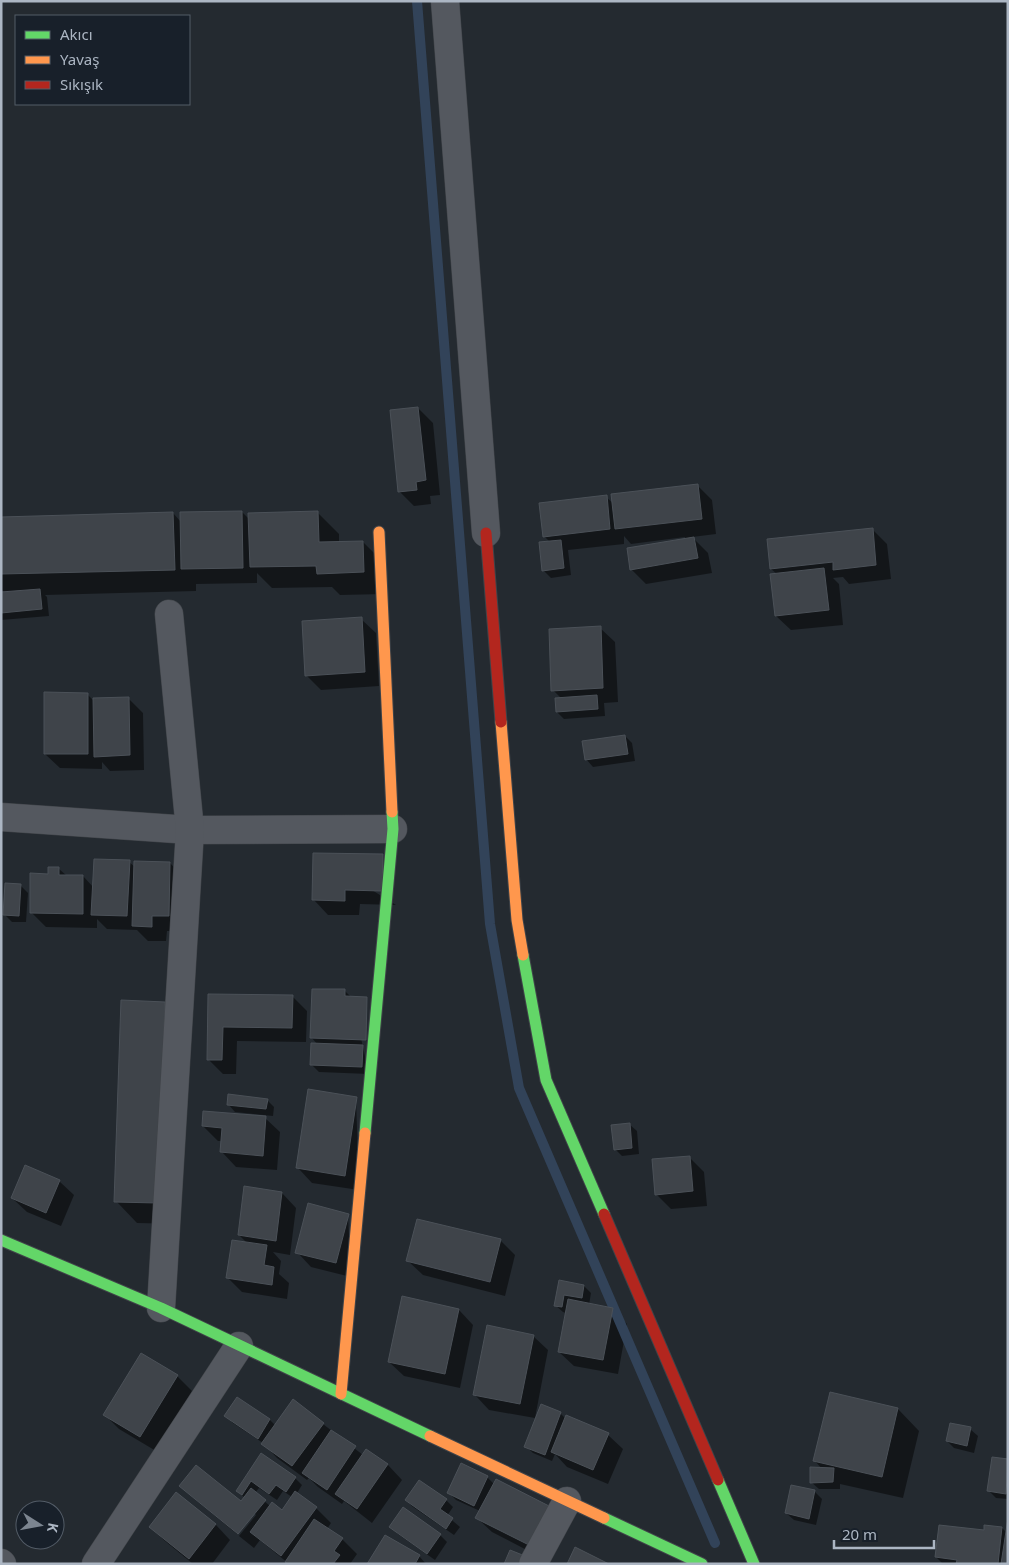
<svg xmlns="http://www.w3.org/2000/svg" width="1009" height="1565" font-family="'Noto Sans',sans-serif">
<rect width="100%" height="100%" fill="#242a30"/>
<!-- shadow -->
<g fill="#0007" fill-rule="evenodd">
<path d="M418,408l15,15 7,72 -10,1 1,8 -17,2 -15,-15z"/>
<path d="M697,485l15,15 4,34 -24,3 16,16 4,20 -66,11 -15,-15 54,-29v-3l-54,7 -7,-8v8l-56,6 3,25 -20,3 -8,-8 7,-28 -6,-6 62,-39 8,7z"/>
<path d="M242,512l8,8 67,-8 22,22v9l24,-1 22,22v30l-45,1 -8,-8 -60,1 -15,-15v10l-61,1v7l-151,4 2,2 2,19 -48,4v-26l4,-1 -4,-4v-71l172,-5 8,9z"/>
<path d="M872,529l15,15 4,35 -42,5 -6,-7 -10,1 6,6 4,41 -52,5 -15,-14 1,-42 -6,-5z"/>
<path d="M361,619l15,14 3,53 -58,4 -15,-15z"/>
<path d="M600,628l15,14 3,60 -14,1 1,13 -41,3 -7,-7 5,-13 -9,-9z"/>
<path d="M87,694l7,7 34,-3 15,15 1,57 -34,1 -8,-9v7l-42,-1 -15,-14z"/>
<path d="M625,736l7,7 3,18 -42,6 -7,-8z"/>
<path d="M314,854l82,51 -36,-1 -1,11h-31l-14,-15z"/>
<path d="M129,862l6,5 35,-4 14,15 -1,53h-16l-1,10h-18l-11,-11 -30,-1 -10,-10v9l-51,-1 -15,-15 18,-37 9,-7 9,8h16l11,12z"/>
<path d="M20,885l8,8 -2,29h-14l-8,-8z"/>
<path d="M345,991l7,7 17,76 -50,-2 -7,-7 6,-20 -7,-8z"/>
<path d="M209,995l83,1 15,15 -1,31 -69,-1 -1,33h-13l-15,-15z"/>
<path d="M164,1003l22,22 -7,199 -42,-1 -21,-22z"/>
<path d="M356,1098l3,92 -47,-7 -14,-15z"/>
<path d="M267,1100l7,7 -1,9 -38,-4 -7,-8z"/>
<path d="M265,1118l15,14 -3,38 -41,-3 -14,-15v-11h-4l-15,-15z"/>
<path d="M629,1124l8,7 2,23 -17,2 -7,-7z"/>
<path d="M690,1158l14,14 3,34 -36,3 -15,-15z"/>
<path d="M59,1181l15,14 -13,31 -34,-14 -15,-14z"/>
<path d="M282,1193l14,15 -6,47 -17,-3 8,9 -2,13 10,9 -2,16 -45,-7 -15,-15 20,-34 -8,-8z"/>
<path d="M348,1215l3,62 -40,-10 -14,-15z"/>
<path d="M500,1240l15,15 -10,41 -82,-21 -15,-14z"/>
<path d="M560,1282l24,4 7,7 -2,12 23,4 15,15 -9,50 -44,-8 -15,-14 7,-39 -3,-1 -8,-7z"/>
<path d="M403,1298l56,12 14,15 -13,63 -56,-12 -15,-14z"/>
<path d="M533,1336l15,14 -13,68 -46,-8 -14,-15z"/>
<path d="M177,1376l15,15 -36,60 -37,-22 -14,-14z"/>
<path d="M238,1399l32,21 6,6 47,-2 40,31 3,-5 22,15 14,15 -30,43 -28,-22 -2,3 -24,-17 -9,-9 -2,2 -30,-22 -14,-15 -30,-20 -7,-7z"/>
<path d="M898,1409l21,22 -16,67 -63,-14v5h-21l-8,-7 11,-13 -7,-8z"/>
<path d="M560,1413l6,6 42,16 15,14 -15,35 -41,-17 -12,-13 -3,7 -19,-8 -7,-7z"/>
<path d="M970,1429l8,7 -4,17 -20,-5 -7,-7z"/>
<path d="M261,1455l34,23 7,7 -5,8 19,15 15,15 -4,6 15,10 15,15 -7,10h-61l-29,-24 -6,8 -15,-12 17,-21 -2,-2 -17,21 -41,-34 -15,-14 60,17 4,-5 -8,-8zM259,1488l18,12 6,-9 9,6 -10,14 -12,-5 -15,-13z"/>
<path d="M1008,1460v39l-12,-1 -8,-8z"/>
<path d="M487,1477l7,7 50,75 -52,-27 -15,-14 3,-7 -24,-11 -8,-8z"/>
<path d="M792,1487l23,5 7,7 -6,26 -22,-5 -8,-7z"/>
<path d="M176,1494l40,31 14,15 -18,24h-19l-28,-23 -15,-14z"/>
<path d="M406,1500h40l7,7 -6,9 13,11 -6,8 -41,-28z"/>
<path d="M404,1509l36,26 7,7 -12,18 -37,-26 -7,-7z"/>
<path d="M1002,1528l5,5 1,31h-65l-7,-7 49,-26z"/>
<path d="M385,1536l34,20 7,8h-57z"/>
</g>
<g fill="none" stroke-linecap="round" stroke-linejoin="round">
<!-- stream -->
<path stroke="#324359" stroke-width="10" d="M417,1l73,923 29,164 196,455"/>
</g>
<!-- building -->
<g fill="#3f444a" stroke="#4b5158">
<path d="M418,407l8,73 -10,2 1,8 -19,2 -8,-82z"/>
<path d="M698,484l4,35 -87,10 -4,-35z"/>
<path d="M607,495l3,34 -67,8 -4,-34z"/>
<path d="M242,511l1,57 -62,1 -1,-57z"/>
<path d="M318,511l1,31 44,-1 1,31 -47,2 -1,-8 -66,1 -2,-54z"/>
<path d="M173,512l2,58 -174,4v-57z"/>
<path d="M873,528l3,37 -43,5v-8l-63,7 -3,-30z"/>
<path d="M694,537l4,21 -68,12 -3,-22z"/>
<path d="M561,540l3,28 -22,3 -3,-29z"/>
<path d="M824,568l5,42 -54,6 -5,-42z"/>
<path d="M40,589l2,20 -41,4v-21z"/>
<path d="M362,617l3,55 -60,4 -3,-55z"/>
<path d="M601,626l2,62 -52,3 -2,-62z"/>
<path d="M44,692l44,1v61h-44z"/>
<path d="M597,695l1,14 -42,3 -1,-14z"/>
<path d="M129,697l1,58 -36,2 -1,-59z"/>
<path d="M625,735l3,19 -43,6 -3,-19z"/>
<path d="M313,853l70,1 -1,37 -37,-1v11l-33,-1z"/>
<path d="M94,859l36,1 -3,56 -36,-1z"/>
<path d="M134,861l36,1 -1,54h-17v11l-20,-1z"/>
<path d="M48,867h11v8h24v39l-53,-1v-40l18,1z"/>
<path d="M5,883l16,1 -2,32 -16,-1z"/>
<path d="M312,989h33v7l22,1 -1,43 -56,-2z"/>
<path d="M208,994l85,1 -1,33 -69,-1 -1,33h-15z"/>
<path d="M121,1000l44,2 -7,201 -44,-1z"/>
<path d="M311,1043l52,2 -1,22 -52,-2z"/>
<path d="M308,1089l49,8 -12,79 -49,-8z"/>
<path d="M228,1094l40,5 -2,10 -39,-4z"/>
<path d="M203,1111l63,5 -3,40 -43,-4 2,-24 -20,-2z"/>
<path d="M630,1123l2,25 -18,2 -3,-25z"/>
<path d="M690,1156l3,35 -38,4 -3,-36z"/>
<path d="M25,1165l35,15 -14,33 -35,-15z"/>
<path d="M244,1186l38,6 -6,49 -38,-6z"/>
<path d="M308,1203l41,11 -13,49 -41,-10z"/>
<path d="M417,1219l84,20 -11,43 -84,-21z"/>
<path d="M232,1240l35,5 -3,20 10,2 -2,18 -46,-7z"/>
<path d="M559,1280l25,5 -2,13 -18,-3 -2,12 -8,-1z"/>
<path d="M402,1296l57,13 -14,65 -57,-12z"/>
<path d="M568,1299l45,9 -10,52 -45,-8z"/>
<path d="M487,1325l47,10 -14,69 -47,-9z"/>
<path d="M141,1353l37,22 -38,62 -37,-22z"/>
<path d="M830,1392l68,16 -16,69 -69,-16z"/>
<path d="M237,1397l33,22 -12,20 -34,-23z"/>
<path d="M293,1399l31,24 -32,43 -31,-22z"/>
<path d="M541,1404l20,8 -16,43 -21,-8z"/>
<path d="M566,1415l43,18 -16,37 -42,-18z"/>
<path d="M950,1423l21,4 -4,19 -21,-5z"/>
<path d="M331,1430l25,16 -29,44 -25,-17z"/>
<path d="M366,1449l22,15 -31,45 -22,-15z"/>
<path d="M261,1453l35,24 -10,15 -10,-7 -7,9 -18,-13 -9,14 -6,-4z"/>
<path d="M992,1457l16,2 -2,35 -19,-3z"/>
<path d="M461,1463l27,13 -14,30 -27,-13z"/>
<path d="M196,1465l45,36 10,-13 15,12 -28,34 -59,-48z"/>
<path d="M810,1467l24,1 -1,14 -23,1z"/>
<path d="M496,1479l53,27 -20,39 -54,-27z"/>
<path d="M419,1480l28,19 -7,10 13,9 -7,11 -41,-29z"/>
<path d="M791,1485l24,5 -6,29 -24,-6z"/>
<path d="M295,1491l22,16 -36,49 -31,-24 22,-30 10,8z"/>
<path d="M176,1492l40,32 -27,35 -40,-32z"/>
<path d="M403,1507l38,27 -14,20 -38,-27z"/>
<path d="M1008,1518v46h-7z"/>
<path d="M314,1519l29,19 -9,13 6,4 -7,9h-45l-3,-2z"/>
<path d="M939,1525l45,5v-5l18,2 -4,37h-42l1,-4 -22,-3z"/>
<path d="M385,1535l35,20 -5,9h-48z"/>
<path d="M575,1547l34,17h-42z"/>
<path d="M510,1550l15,6 -4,8h-17z"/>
</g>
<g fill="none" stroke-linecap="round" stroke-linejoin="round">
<defs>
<g id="street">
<path d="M445,1l41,532"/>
<path d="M1,817l189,13 203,-1"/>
<path d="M161,1308l29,-478 -21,-216"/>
<path d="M1,1563l1,1"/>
<path d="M96,1564l143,-218"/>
<path d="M533,1564l34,-63"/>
</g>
<g id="fast">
<path d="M523,955l23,125 58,134"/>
<path d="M365,1133l28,-304 -1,-17"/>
<path d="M1,1240l160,68 269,128"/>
<path d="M718,1480l36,84"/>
<path d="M604,1518l98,46"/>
</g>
<g id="slow">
<path d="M379,532l13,280"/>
<path d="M501,722l16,198 6,35"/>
<path d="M341,1394l24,-261"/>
<path d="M430,1436l174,82"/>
</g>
<g id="jam">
<path d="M486,533l15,189"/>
<path d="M604,1214l114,266"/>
</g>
</defs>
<!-- street casing -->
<use href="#street" stroke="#404449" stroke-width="29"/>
<!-- fast casing -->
<use href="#fast" stroke="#404449" stroke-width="13"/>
<!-- slow casing -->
<use href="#slow" stroke="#404449" stroke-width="13"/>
<!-- jam casing -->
<use href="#jam" stroke="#404449" stroke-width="13"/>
<!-- street -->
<use href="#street" stroke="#54585f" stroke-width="28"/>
<!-- fast -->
<use href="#fast" stroke="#63d668" stroke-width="11"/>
<!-- slow -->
<use href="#slow" stroke="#ff974d" stroke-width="11"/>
<!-- jam -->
<use href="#jam" stroke="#b3261e" stroke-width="11"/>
</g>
<!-- border -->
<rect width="1009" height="1565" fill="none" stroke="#acb6c3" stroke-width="5"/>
<!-- legend -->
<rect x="15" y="15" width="175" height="90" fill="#18202a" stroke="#535c67"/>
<rect x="25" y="31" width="25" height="8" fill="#63d668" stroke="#535c67"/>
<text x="60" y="40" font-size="15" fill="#acb6c3">Akıcı</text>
<rect x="25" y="56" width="25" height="8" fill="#ff974d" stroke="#535c67"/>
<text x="60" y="65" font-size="15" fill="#acb6c3">Yavaş</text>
<rect x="25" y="81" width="25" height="8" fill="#b3261e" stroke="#535c67"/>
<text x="60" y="90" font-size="15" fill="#acb6c3">Sıkışık</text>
<!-- north arrow -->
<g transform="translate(40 1525) rotate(101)"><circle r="24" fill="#18202a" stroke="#535c67"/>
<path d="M0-4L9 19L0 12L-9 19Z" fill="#7c8590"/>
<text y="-8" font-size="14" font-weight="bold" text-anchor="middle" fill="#acb6c3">K</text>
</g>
<!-- scale -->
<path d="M834 1540v8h100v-8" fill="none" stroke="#acb6c3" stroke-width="2.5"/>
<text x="842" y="1540" font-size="15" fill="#acb6c3" stroke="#18202a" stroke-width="4" paint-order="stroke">20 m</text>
</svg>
